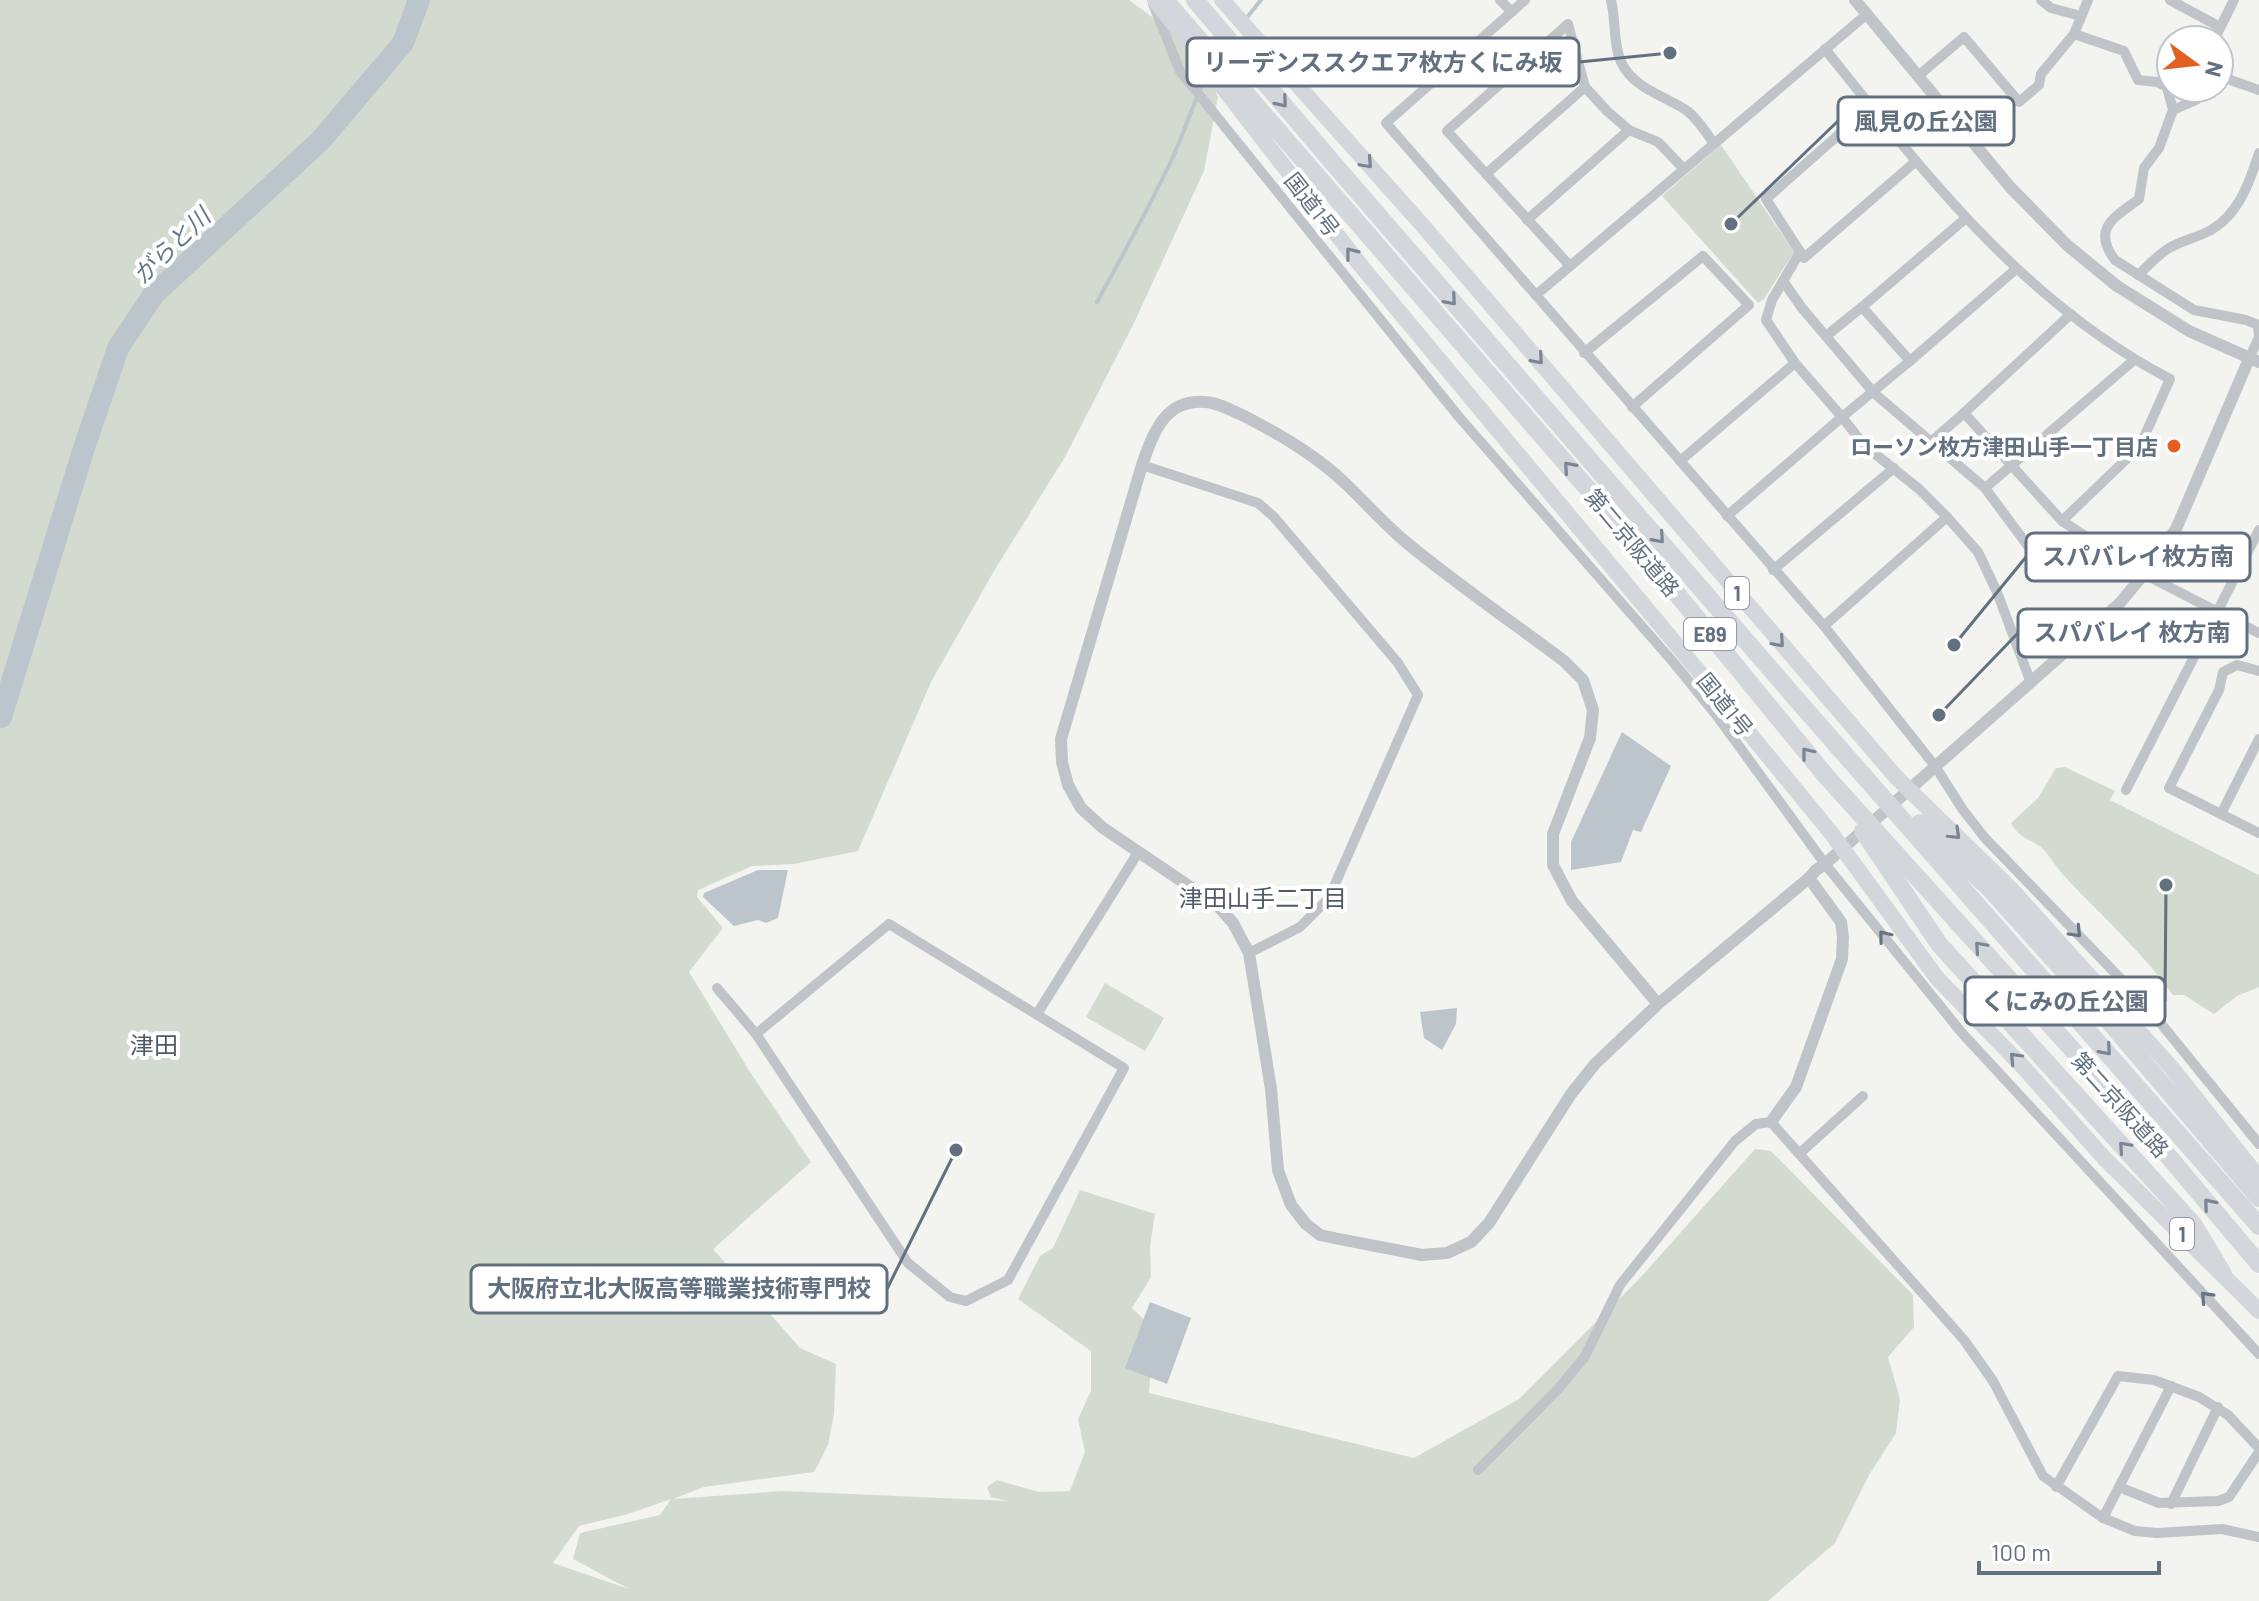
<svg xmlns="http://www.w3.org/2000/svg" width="2259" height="1601" font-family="Barlow,'Noto Sans JP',sans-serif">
<rect width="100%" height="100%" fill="#f3f4ef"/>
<!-- green -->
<g fill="#d3dad0" fill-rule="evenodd">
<path d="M0,0h1129l68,50 21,47 -14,74 -71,154 -68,132 -71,114 -63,111 -73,169 -64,13 -42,2 -54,24 -1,7 26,31 -34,44 61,100 61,90 -98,87 87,99 36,16 -2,50 -6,31 -14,27 -110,15 -31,12 111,-8 225,10 -18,-4 -4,-10 10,-7 42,12 31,-1 15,-39 -7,-33 13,-28v-40l-73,-52 22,-43 13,-8 27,-58 75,24 -5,32 1,31 -19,31 30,29 -10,16 -3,40 265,65 105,-59 122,-122 114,-128 16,2 142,144 1,32 -26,30 12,42 -4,34 -27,42 -34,68 -67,58h-1768zM671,1499l-11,16 -80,18 -7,26 56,30 -76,-26 26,-37 49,-12z"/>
<path d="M1721,145l73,107 -30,47 -6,4 -96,-107z"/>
<path d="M2065,767l50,24 -5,9 149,75v112l-22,9 -23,18 -30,-19h-11c-31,-43 -70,-78 -106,-116 -9,-9 -15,-20 -23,-29 -10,-11 -25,-10 -33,-27l27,-25 18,-30z"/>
<path d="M1105,983l59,35 -19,33 -59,-34z"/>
</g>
<!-- water -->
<g fill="#bcc5cb">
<path d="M1622,732l49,34 -30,66 -8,-2 -12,32 -50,8v-28z"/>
<path d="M758,870h30l-10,48 -12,5 -8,-3 -24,6 -31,-29 1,-4z"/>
<path d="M1457,1008l-1,16 -14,26 -18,-12 -4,-26z"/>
<path d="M1150,1302l41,16 -24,66 -42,-16z"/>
</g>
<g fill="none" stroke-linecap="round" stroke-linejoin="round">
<!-- stream -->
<g stroke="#bcc5cb" stroke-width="4">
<path d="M1244,21l17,-21"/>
<path d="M1097,302c26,-47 52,-94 75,-143 13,-28 21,-57 36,-85"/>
</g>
<!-- river -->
<path stroke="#bcc5cb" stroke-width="22" d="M1,717l82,-266 35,-103 36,-54 167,-154 82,-97 16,-43"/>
<!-- minor -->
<g stroke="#c0c3c7" stroke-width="10">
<path d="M1500,0l12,12"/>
<path d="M1525,0l-139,123 438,503 111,140 28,44 22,28 160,166 114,140"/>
<path d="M1611,0c5,20 2,44 10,62 13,27 42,33 65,48 11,8 20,22 28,34"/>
<path d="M2041,0l10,8 30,8"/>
<path d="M2170,0l50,27"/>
<path d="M1153,4l27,67 279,346 215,246 43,53 108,148 137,169 297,321"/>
<path d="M2074,34l50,17 14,29 19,2 10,5 6,23 -14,38 -15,20 -5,31c-24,18 -48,29 -24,61l79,50 52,10 12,5 1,12"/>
<path d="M2214,40l20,-40"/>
<path d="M1825,49c101,126 198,253 345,330l-30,67 -78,75"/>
<path d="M1918,76l46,-39 55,65 20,-17 2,-11 33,-40 14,-34"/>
<path d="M2219,76l40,14"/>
<path d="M1871,106l-105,93 38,59 111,-96"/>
<path d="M2173,110l23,-10v-12"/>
<path d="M1486,174l99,-87"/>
<path d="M1966,218l-104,89 48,54 106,-92"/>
<path d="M1527,220l102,-90"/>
<path d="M1570,266l-123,-135 121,-107 17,63 22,24 22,19 29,12 26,27"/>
<path d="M2138,275c9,-8 18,-18 28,-25 13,-9 31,-12 45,-20 28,-16 39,-49 48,-77"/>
<path d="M1783,281l19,27 72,85 111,95 43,58"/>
<path d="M1536,295l331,-281"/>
<path d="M2071,314l-107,99 98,108 82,53 115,59"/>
<path d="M1826,336l36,-29"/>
<path d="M1584,353l119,-97 46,49 -117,102"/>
<path d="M2249,359l10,-22"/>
<path d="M1910,361l-68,56 22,28 55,44 28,28 31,35 19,40 34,91"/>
<path d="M1795,363l-29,-43 6,-20 28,-48"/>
<path d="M1932,441l32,-28"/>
<path d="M1680,461l115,-98 47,54 -115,99"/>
<path d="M1142,465l116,38 16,14 124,146 20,32 -89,203 -29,29 -51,26"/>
<path d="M1985,488l149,-128"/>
<path d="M1773,570l121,-102"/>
<path d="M1824,626l123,-109"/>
<path d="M2259,671l-22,-6 -14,7 -4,18 -50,98 90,45"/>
<path d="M2126,790l133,-260"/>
<path d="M2221,814l38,-75"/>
<path d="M717,988l39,46 152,229 42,34 16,4 42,-21 116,-212 -235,-144 -133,110"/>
<path d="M1037,1014l102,-163"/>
<path d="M1800,1153l63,-57"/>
<path d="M1478,1470l81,-82 25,-30 36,-73 115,-144 21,-17 15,-2 193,218 29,41 50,95 60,42 32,13 22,2 65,-4 37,8"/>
<path d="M2056,1487l62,-111 36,4 45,17 29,18 31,33"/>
<path d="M2119,1487l40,16 59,-2 11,-4 30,-45"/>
<path d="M2171,1504l47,-97"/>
<path d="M2103,1518l68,-132"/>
</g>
<!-- tertiary -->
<g stroke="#c0c3c7" stroke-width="12">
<path d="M1855,0l155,187 57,58 50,41 72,45 70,31"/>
<path d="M1658,1004l-86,-103 -19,-36v-31l37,-96 3,-28 -10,-30 -19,-19c-52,-39 -106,-76 -157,-118 -22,-18 -40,-39 -61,-59 -28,-27 -62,-47 -96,-65 -13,-6 -30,-16 -45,-17 -41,-3 -52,32 -63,63l-81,274 1,23 6,23 13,23 22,20 114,77 16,18 16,30 22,136 7,81 13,35 15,19 14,11 19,4 83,16 25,-2 24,-11 18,-19 82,-129 24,-30 63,-60 151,-126 7,-8 9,-6 294,-260 25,-30 32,-45 73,-170"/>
<path d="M1771,1122l25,-35 46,-128 1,-22 -2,-15 -32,-44"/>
</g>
<!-- trunk -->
<g stroke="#d3d7dc" stroke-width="16">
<path d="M1155,0l207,267 329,395 141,172 105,144 87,90 80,90 155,153"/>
<path d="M1222,0l202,227 472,550 117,114 158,176 88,111"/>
</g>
<!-- motorway -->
<g stroke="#d3d7dc" stroke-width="18">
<path d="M1165,0l480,555 181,221 343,381 90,107"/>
<path d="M1195,0l138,163 472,546 454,517"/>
<path d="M1920,823l71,67 116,129 152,179"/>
<path d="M1863,831l76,113 254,280 30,50"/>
</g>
</g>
<!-- one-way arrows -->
<defs><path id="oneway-chevron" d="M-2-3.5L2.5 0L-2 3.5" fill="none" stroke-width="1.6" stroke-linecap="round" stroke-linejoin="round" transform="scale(2)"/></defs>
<g stroke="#798592">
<use href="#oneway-chevron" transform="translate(1282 102) rotate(50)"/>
<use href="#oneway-chevron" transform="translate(1367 163) rotate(48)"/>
<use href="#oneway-chevron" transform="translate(1351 253) rotate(-128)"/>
<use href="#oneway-chevron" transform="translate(1451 300) rotate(49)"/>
<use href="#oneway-chevron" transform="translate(1538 359) rotate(49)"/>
<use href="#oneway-chevron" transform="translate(1569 467) rotate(-131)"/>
<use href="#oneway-chevron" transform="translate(1659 538) rotate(49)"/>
<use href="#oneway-chevron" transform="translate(1779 642) rotate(49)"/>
<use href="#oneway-chevron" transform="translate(1807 753) rotate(-129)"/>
<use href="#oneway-chevron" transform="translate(1955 834) rotate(44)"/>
<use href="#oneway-chevron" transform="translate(1980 947) rotate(-132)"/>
<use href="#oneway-chevron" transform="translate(2106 1050) rotate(49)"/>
<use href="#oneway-chevron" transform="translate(2015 1058) rotate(-134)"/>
<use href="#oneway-chevron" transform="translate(2124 1147) rotate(-132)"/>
<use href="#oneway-chevron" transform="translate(2209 1204) rotate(-130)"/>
</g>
<g stroke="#677484">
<use href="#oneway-chevron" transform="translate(2076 932) rotate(46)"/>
<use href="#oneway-chevron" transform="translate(1884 936) rotate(-129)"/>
<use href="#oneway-chevron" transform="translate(2206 1297) rotate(-133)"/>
</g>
<!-- markers -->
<circle fill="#e26120" stroke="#fff" stroke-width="3" cx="2174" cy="446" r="8"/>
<g text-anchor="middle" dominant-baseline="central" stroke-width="8" stroke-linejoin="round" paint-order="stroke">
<!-- shield labels -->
<g fill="#fff" stroke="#919ba6" stroke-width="2">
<rect x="1725" y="577" width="24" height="32" rx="6"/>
<rect x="1684" y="618" width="52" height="32" rx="6"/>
<rect x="2170" y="1218" width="24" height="32" rx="6"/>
</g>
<g font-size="20" font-weight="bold" fill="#627080">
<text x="1737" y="593">1</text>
<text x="1710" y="634">E89</text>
<text x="2182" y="1234">1</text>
</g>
<!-- street labels -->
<g font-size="22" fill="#627080" stroke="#fff">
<text transform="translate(1313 204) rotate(52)">国道1号</text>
<text transform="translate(1633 542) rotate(50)">第二京阪道路</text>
<text transform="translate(1726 704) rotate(51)">国道1号</text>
<text transform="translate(2121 1104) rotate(48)">第二京阪道路</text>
</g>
<!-- poi labels -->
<g font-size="22" font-weight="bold" fill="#627080" stroke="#fff" text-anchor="end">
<text x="2158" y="446">ローソン枚方津田山手一丁目店</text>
</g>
<!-- water labels -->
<g font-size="24" font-style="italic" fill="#637985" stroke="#fff">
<text transform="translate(171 245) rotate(-44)">がらと川</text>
</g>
<!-- neighbourhood labels -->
<g font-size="24" fill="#505a66" stroke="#fff">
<text x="1263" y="897">津田山手二丁目</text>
<text x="154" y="1044">津田</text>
</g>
</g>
<!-- callouts -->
<path fill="none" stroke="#627080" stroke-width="3" d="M1670 53L1579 62M1731 224L1838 121M1954 645L2026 557M1939 715L2018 633M2166 885L2165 1001M956 1150L887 1289"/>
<g fill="#627080" stroke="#fff" stroke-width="3">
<circle cx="1670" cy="53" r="8"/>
<circle cx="1731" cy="224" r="8"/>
<circle cx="1954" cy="645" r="8"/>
<circle cx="1939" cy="715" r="8"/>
<circle cx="2166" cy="885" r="8"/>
<circle cx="956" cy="1150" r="8"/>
</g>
<g fill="#fff" stroke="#627080" stroke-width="3">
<rect x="1187" y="38" width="392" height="48" rx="8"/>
<rect x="1838" y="97" width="176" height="48" rx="8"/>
<rect x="2026" y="533" width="224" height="48" rx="8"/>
<rect x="2018" y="609" width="229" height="48" rx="8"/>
<rect x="1965" y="977" width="200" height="48" rx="8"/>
<rect x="471" y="1265" width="416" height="48" rx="8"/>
</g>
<g font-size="24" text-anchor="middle" font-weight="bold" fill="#627080">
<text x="1383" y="71">リーデンススクエア枚方くにみ坂</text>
<text x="1926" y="130">風見の丘公園</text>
<text x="2138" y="565">スパバレイ枚方南</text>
<text x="2132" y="641">スパバレイ 枚方南</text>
<text x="2065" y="1010">くにみの丘公園</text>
<text x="679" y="1297">大阪府立北大阪高等職業技術専門校</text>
</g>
<!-- north arrow -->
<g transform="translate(2195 64) rotate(105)"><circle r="38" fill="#ffffff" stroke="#c0c6cc" stroke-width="2"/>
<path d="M0-6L14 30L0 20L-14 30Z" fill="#e26120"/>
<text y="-12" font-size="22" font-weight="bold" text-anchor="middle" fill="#627080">N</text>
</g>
<!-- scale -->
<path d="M1979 1561v12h180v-12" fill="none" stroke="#627080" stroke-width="4"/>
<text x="1991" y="1561" font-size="24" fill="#627080" stroke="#ffffff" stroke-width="6" paint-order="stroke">100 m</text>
</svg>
